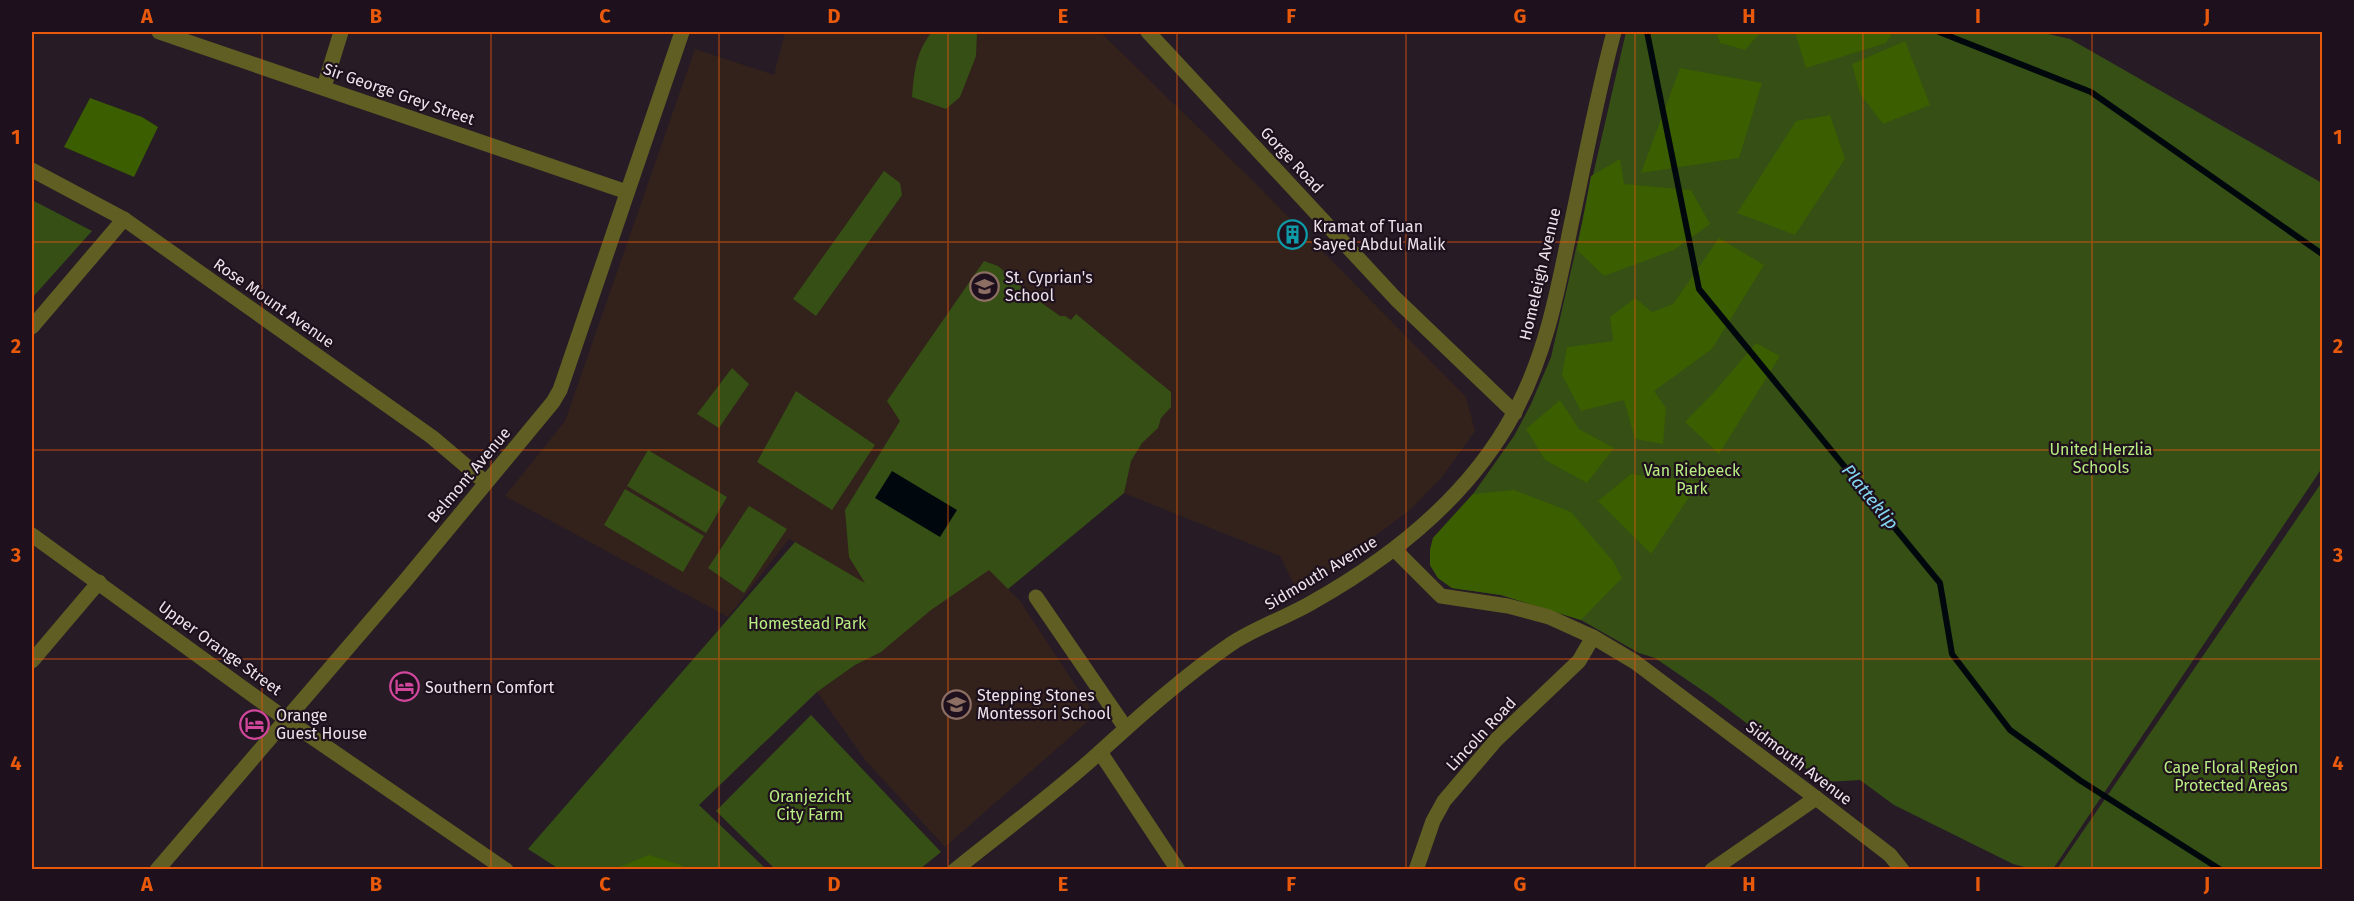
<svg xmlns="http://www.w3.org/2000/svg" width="2354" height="901" font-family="'Fira Sans',sans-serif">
<rect width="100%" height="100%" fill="#271b26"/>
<!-- commercial -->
<path fill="#33221b" d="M785,32h315l147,143 219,222 9,34 -33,46 -32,33 -112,83 -18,-37 -156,-63 -116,96 12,12 75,114 -150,132 -79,-86 -49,-69 38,-27 26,-13 24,-45 -116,-68 -61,78 -223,-121 60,-75 130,-372 79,26z"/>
<!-- green -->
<g fill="#354f15">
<path d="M932,32h45l-1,24 -16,41 -14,12 -34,-12c2,-25 4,-46 20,-65z"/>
<path d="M1626,32h414l30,7 252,144v285l-269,401h-21l-19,-5 -119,-59 -34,-25 -36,2 -112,-85 -57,-39 -16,-5 -58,-33 -80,-25 -49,-7 -14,-10 -8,-13v-15l3,-12 40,-44 41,-58 17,-32 20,-47z"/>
<path d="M884,171l16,12 2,12 -86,121 -23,-17z"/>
<path d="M32,200l60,31 -60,67z"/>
<path d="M984,261l14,5 31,28 31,22h5l6,4 5,-6 95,78v15l-10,11 -3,10 -16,15 -11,18 -7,32 -116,96 -19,-19 -58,40 -50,42 -26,13 -38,27 -118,113 67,64h-207l-31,-20 267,-307 70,41 -16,-26 -4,-47 55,-89 -13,-20z"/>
<path d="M732,368l17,16 -30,44 -22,-14z"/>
<path d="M796,391l79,54 -43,65 -75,-48z"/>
<path d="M648,450l79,47 -21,36 -79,-47z"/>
<path d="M2322,482v387h-265z"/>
<path d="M625,489l79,47 -21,36 -79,-47z"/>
<path d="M749,506l38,23 -43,64 -36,-25z"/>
<path d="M811,715l130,137 -21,17h-145l-59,-58z"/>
</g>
<!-- forest -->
<g fill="#3a5e00">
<path d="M1716,32h50l-7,2 -14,16 -25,-7z"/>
<path d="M1795,32h98l-7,11 -80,25z"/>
<path d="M1905,41l25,64 -47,19 -23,-30 -8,-30z"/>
<path d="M1680,68l82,15 -23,75 -98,15z"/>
<path d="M90,98l52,19 16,10 -24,50 -70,-30z"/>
<path d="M1830,115l15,44 -50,76 -58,-22 59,-92z"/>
<path d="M1620,159l4,25 67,6 19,34 -36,26 -70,26 -27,-26 14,-74z"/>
<path d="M1719,238l45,27 -52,84 -58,42 12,17 -3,36 -28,-5 -11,-39 -43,11 -19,-36 5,-28 46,-6 -3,-24 25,-19 17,14 21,-8z"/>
<path d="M1756,343l24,13 -61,98 -34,-32 30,-31z"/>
<path d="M1560,400l19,29 35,19 -27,35 -42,-23 -19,-31z"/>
<path d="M1631,474l68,8 -48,72 -53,-53z"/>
<path d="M1514,490l57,22 42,49 9,17 -41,42 -80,-25 -49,-7 -14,-10 -8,-13v-15l3,-12 40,-44z"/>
<path d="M649,855l29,9 10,5h-74z"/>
</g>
<!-- water -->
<path fill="#00080d" d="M892,471l65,39 -17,27 -65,-39z"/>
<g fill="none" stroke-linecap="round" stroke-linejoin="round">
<!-- stream -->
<g stroke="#00080d" stroke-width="6">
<path d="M1647,32l52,257 241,294 12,71 58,76 71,51 140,89"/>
<path d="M1939,32l152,60 231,162"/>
</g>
<!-- minor -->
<g stroke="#605e22" stroke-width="15">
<path d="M159,32l468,160"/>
<path d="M1148,32l248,267 119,114"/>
<path d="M324,87l17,-55"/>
<path d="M32,170l92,49 308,218 53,45"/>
<path d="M32,327l92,-108"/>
<path d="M32,535l255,185 219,150"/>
<path d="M1395,550l46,46 67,10 41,11 44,20 42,25 181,136 74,57 12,15"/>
<path d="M1036,597l89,130"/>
<path d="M32,661l67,-79"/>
<path d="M1100,752l78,118"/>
<path d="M157,870l248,-289 148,-179 7,-12 122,-358"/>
<path d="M955,870c48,-39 99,-76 145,-118 42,-38 84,-76 131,-108 24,-16 54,-26 80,-41 82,-46 158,-106 203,-190 32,-58 44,-124 57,-188 14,-65 26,-130 43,-193"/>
<path d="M1416,870l17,-49 11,-20 52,-61 83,-79 14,-24"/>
<path d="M1712,870l104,-72"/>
</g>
</g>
<!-- grid -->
<path fill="none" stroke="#e8590c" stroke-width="1.5" stroke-opacity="0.55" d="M262,32v838M491,32v838M719,32v838M948,32v838M1177,32v838M1406,32v838M1635,32v838M1863,32v838M2092,32v838M32,242h2290M32,450h2290M32,659h2290"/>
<!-- icons -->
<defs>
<symbol id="building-ring" viewBox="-11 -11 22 22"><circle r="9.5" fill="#1e111d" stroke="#0f9aa8" stroke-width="1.5"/><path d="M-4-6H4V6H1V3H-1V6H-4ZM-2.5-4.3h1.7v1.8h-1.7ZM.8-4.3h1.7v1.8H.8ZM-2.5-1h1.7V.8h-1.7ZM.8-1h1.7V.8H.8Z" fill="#0f9aa8"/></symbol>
<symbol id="school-ring" viewBox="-11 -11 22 22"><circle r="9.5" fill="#1e111d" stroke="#8d6e63" stroke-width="1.5"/><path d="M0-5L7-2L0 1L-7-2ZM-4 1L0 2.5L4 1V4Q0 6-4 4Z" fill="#8d6e63"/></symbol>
<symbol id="hotel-ring" viewBox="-11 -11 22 22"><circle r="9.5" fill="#1e111d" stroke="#d1479c" stroke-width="1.5"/><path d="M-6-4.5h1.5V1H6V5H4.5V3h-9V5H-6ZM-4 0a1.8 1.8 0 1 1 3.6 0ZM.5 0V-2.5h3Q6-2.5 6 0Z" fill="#d1479c"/></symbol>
</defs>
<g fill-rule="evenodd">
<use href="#building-ring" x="1276" y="218" width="33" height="33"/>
<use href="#school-ring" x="968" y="270" width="33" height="33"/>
<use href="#hotel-ring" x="388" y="670" width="33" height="33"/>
<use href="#school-ring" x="940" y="688" width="33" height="33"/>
<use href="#hotel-ring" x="238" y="708" width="33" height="33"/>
</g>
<g text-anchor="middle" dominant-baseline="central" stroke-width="4.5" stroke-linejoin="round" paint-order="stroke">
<!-- street labels -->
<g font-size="16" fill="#ece3eb" stroke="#1e111d">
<text transform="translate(399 94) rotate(19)">Sir George Grey Street</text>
<text transform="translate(1292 160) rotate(47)">Gorge Road</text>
<text transform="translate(1540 274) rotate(-77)">Homeleigh Avenue</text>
<text transform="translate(274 303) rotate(35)">Rose Mount Avenue</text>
<text transform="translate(469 475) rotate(-50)">Belmont Avenue</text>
<text transform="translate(1321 573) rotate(-31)">Sidmouth Avenue</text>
<text transform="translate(220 648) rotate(36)">Upper Orange Street</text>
<text transform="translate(1481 734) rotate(-47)">Lincoln Road</text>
<text transform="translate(1799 763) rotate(37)">Sidmouth Avenue</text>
</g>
<!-- poi labels -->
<g font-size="16" fill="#ece3eb" stroke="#1e111d" text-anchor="start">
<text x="1313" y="226">Kramat of Tuan<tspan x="1313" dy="18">Sayed Abdul Malik</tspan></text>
<text x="1005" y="277">St. Cyprian's<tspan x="1005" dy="18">School</tspan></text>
<text x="425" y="687">Southern Comfort</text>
<text x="977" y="695">Stepping Stones<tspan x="977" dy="18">Montessori School</tspan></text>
<text x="276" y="715">Orange<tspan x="276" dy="18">Guest House</tspan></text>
</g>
<!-- park labels -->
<g font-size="16" fill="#b8ed81" stroke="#1e111d">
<text x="2101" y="449">United Herzlia<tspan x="2101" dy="18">Schools</tspan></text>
<text x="1692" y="470">Van Riebeeck<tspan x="1692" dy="18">Park</tspan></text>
<text x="807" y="623">Homestead Park</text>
<text x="2231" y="767">Cape Floral Region<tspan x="2231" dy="18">Protected Areas</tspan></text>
<text x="810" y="796">Oranjezicht<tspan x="810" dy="18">City Farm</tspan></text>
</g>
<!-- water labels -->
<g font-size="18" font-style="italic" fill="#84d6f3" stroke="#1e111d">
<text transform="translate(1870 497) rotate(51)">Platteklip</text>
</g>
</g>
<!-- border -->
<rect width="2354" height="901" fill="none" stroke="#1e111d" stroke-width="66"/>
<rect x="33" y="33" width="2288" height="835" fill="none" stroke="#e8590c" stroke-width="2"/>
<g font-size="20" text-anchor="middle" font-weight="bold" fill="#e8590c">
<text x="147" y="23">A</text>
<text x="376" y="23">B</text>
<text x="605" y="23">C</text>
<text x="834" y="23">D</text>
<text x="1063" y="23">E</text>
<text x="1291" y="23">F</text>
<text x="1520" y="23">G</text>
<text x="1749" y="23">H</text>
<text x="1978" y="23">I</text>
<text x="2207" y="23">J</text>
<text x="16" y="144">1</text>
<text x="2338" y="144">1</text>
<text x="16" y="353">2</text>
<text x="2338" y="353">2</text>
<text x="16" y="562">3</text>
<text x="2338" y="562">3</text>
<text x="16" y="770">4</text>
<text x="2338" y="770">4</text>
<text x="147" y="891">A</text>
<text x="376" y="891">B</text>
<text x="605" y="891">C</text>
<text x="834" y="891">D</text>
<text x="1063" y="891">E</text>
<text x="1291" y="891">F</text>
<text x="1520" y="891">G</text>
<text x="1749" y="891">H</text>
<text x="1978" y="891">I</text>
<text x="2207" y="891">J</text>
</g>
</svg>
